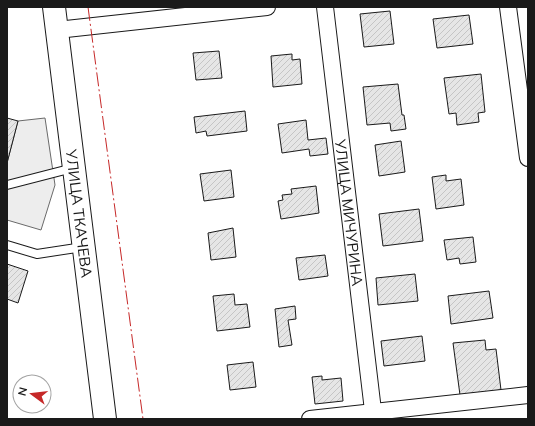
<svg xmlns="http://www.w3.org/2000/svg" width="535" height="426" font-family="Mulish,sans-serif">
<defs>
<pattern id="building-hatch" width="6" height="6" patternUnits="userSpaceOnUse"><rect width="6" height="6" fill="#e6e6e6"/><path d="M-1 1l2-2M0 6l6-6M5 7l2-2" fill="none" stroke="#c5c5c5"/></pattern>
</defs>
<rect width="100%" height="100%" fill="#fff"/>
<!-- parking -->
<path fill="#ededed" stroke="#6a6a6a" d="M45,118l10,67 -14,45 -34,-10v-57l11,-42z"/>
<!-- building -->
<g fill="url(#building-hatch)" stroke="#1a1a1a">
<path d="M390,11l4,33 -30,3 -4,-33z"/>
<path d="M469,15l4,29 -36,4 -4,-29z"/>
<path d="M219,51l3,27 -26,2 -3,-27z"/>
<path d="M292,54v6l8,-1 2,25 -29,3 -2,-31z"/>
<path d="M481,74l4,38 -7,1 1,9 -22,3 -1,-12 -7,1 -5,-36z"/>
<path d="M398,84l4,31h2l2,14 -15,2 -1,-8 -23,2 -4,-38z"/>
<path d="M245,111l2,20 -40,5 -1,-5 -10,2 -2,-16z"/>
<path d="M7,118l11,3 -11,42z"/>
<path d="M306,120l2,20 18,-2 2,16 -18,2 -1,-7 -27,4 -4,-29z"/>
<path d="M401,141l4,31 -26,4 -4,-31z"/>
<path d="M231,170l3,27 -30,4 -4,-27z"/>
<path d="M446,175v6l15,-2 3,26 -28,4 -4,-32z"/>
<path d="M316,186l3,27 -38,6 -3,-18 5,-1 -1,-5 10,-1 -1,-5z"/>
<path d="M419,209l4,32 -40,5 -4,-32z"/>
<path d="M233,228l3,29 -25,3 -3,-27z"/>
<path d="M473,237l3,25 -16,2 -1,-6 -12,2 -3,-20z"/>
<path d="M325,255l3,21 -29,4 -3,-22z"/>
<path d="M7,264l21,7 -10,32 -11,-4z"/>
<path d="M415,274l3,27 -40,4 -2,-27z"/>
<path d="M489,291l4,27 -42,6 -3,-28z"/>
<path d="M234,294l1,11 12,-1 3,23 -33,4 -4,-35z"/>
<path d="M295,306l1,13 -8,1 4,25 -13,2 -4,-38z"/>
<path d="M422,336l3,25 -41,5 -3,-25z"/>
<path d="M485,340l1,10 10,-1 5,41 -41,5 -7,-52z"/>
<path d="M253,362l3,25 -26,3 -3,-25z"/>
<path d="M322,376v4l19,-2 2,23 -28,3 -3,-27z"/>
</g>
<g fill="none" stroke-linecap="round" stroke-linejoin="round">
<defs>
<g id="lane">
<path d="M7,185l66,-17"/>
<path d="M7,245l30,9 46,-7"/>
</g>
<g id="street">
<path id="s1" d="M325,7l49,412"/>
<path d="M508,7l20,151"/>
<path d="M57,30l210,-23"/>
<path d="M310,419l218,-24"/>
</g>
<g id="secondary">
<path id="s2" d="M54,7l51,412"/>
</g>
</defs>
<!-- lane casing -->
<use href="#lane" stroke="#1a1a1a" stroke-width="10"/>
<!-- street casing -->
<use href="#street" stroke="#1a1a1a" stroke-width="18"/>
<!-- secondary casing -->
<use href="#secondary" stroke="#1a1a1a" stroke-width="24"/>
<!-- lane -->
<use href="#lane" stroke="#fff" stroke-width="8"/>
<!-- street -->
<use href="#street" stroke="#fff" stroke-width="16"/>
<!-- secondary -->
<use href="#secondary" stroke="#fff" stroke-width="22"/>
<!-- power -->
<path stroke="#c62828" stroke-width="1" stroke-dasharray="14 3 2 3" stroke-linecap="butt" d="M88,7l55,412"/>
</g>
<g text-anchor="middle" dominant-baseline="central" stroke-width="3" stroke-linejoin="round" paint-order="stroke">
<!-- street labels -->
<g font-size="15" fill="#1a1a1a" stroke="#fff">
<text stroke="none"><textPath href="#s2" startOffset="208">УЛИЦА ТКАЧЕВА</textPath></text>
<text stroke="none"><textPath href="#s1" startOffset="207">УЛИЦА МИЧУРИНА</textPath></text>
</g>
</g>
<!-- border -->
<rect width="535" height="426" fill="none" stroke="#1a1a1a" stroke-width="16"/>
<!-- north arrow -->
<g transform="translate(32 394) rotate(285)"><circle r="19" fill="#ffffff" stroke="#a3a3a3"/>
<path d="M0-3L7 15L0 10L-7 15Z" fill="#c62828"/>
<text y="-6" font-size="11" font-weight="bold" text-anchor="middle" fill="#1a1a1a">N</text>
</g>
</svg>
